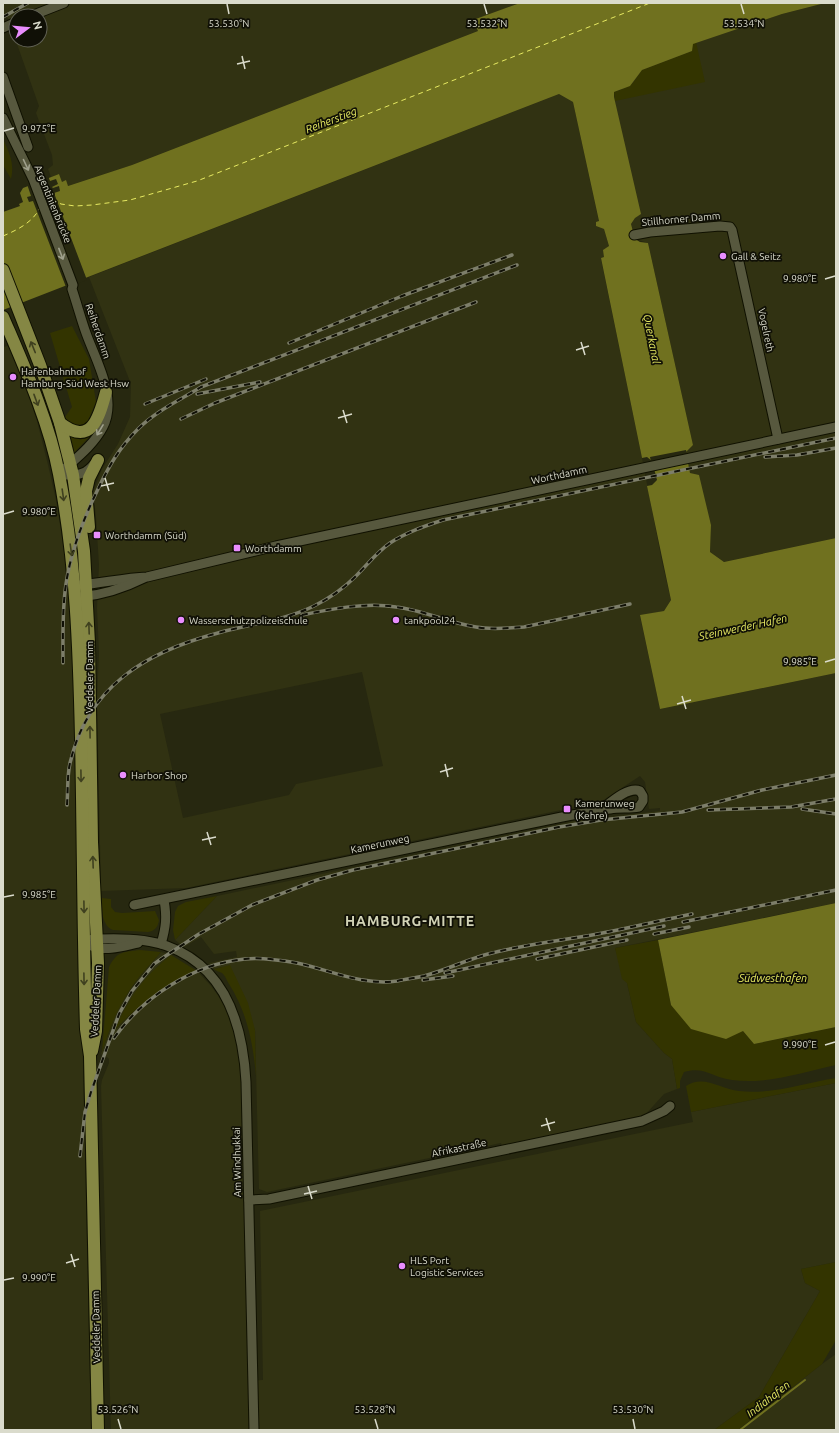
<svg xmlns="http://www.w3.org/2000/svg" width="839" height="1433" font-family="Ubuntu,sans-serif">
<rect width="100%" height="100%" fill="#272810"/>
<!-- built -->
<g fill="#313212" fill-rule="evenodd">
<path d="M3,3h517l-46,17 4,11 -346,134 -64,21 -6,-4 -3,-8 -8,3 -3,-8 5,-4 -1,-10 -16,-42 3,-7 -22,-62v-4h23v-24h-24v14l-13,-18z"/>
<path d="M825,3h11v535l-112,24 -14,-10 1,-28 -21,-51 -4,-21 7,-7 -45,-202 -13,-4 -4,-15 4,-6 -21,-121 28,-27 50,-26 90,-30z"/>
<path d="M559,94l14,8 26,120h-3v4l8,3 5,17 -5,11 -3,2 40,194 21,109 9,38 -7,11 -24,5 20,93 176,-36v230l-221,45 12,35 9,39 28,31 8,6 5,30 -13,5 -20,22 -142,30 -1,-3 -234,49 -8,-3 -4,-159 -32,-63 -9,2 -5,-6 28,-6 -1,-6 -22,3 -13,-17 -17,10 -9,-7 42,-44 358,-75 85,-10v-3l-11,1 -4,-27 -5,-6 -38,25 -12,3 -404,84 -85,3 -4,-191 2,-47 -2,-45 2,-43 -3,-48 -3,-25 9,-23 16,-25 12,-27 1,-33 -42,-107zM362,672l21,94 -87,18 -7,11 -106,23 -23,-104z"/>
<path d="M12,345l25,76 11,44 8,35 17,106 18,824h-88v-1083z"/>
<path d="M161,952l10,3 -11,9 -16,17 -18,25 -11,24 31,-30 29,-19 22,-10 14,15 14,19 5,15 5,14 5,29 1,17 7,301 15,-1 -3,-169 433,-89 -2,-10 145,-29v179l-35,7 4,14 15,8 -61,106 -45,33h-603l-10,-344 1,-6 7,-17v-4l-3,-3 -5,-2 14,-38 6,-12 18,-26z"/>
<path d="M836,1354v76h-98l84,-66z"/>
</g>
<!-- green -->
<g fill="#333400">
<path d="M696,42l9,40 -90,19 -1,-9 9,-3 10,-6 9,-13 50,-19v-7z"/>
<path d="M3,139c6,13 12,25 8,40l-8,-14z"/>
<path d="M72,326l17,33 7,43 -10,23 -18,-1 -3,-7 7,-10 -22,-74z"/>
<path d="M94,432l-21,22 -5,-20z"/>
<path d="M217,896l-42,44 -2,-10 2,-18 3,-6 8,-4z"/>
<path d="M102,898l9,1v8l4,5 7,1 33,-2 4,9c-1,7 -4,11 -11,12l-35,-2c-12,-5 -11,-21 -11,-32z"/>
<path d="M658,940l13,65 72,26 11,13 82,-17v38c-33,7 -70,20 -104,15 -19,-2 -27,-14 -48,-8l-4,9v7l-3,1 -5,-30 -8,-6 -28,-31 -9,-39 -5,-4 -7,-31z"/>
<path d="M140,950l21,2c-11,13 -24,26 -33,41 -12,18 -19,38 -26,59l7,-85c8,-16 15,-15 31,-17z"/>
<path d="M171,955l26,16c-33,14 -59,34 -83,60 15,-33 28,-53 57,-76z"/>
<path d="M230,965l18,38 7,27 1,46c-3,-33 -9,-64 -27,-92 -2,-3 -4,-9 -7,-11 -3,-2 -5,-1 -8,-4z"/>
<path d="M836,1078v5l-145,29 -5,-26c17,-12 35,3 53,5 32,4 65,-8 97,-13z"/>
<path d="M836,1262v78l-14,24 -84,66h-24l45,-33 61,-106 -15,-8 -4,-14z"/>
</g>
<!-- water -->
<g fill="#70711f">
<path d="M520,3h305l-43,11 -89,30 -1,7 -50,19 -12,16 -16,6v5l27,117 -6,4 -4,6 4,15 5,3 8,1 45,202 -7,7 4,21 9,2 12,50 -1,27 14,10 112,-24v135l-176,36 -20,-94 24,-4 7,-11 -24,-114 5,-1 5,-5 -5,-19 -5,-4 -5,1 -1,-5 -40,-195 3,-1 -1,-7 6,-4 -5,-17 -8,-3v-4l3,-1 -26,-119 -14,-8 -556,216v-98l17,-6 -1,-2 4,-2 -3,-9 3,-5 36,-14 3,8 4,-2 2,6 64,-21 346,-134 -5,-11z"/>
<path d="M836,903v124l-82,17 -11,-13 -17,8 -35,-10 -20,-24 -13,-65z"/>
</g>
<!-- pier -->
<g fill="#272810">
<path d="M48,176l2,5 6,-2 2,5 -6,3 1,1 6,-2 1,5 -6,2 33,87 -22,9 1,-2 -33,-86 -4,1 -2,-5 4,-1 -4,-12z"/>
<path d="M686,450l3,13 -36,8 -3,-14z"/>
</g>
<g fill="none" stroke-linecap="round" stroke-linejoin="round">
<!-- stream -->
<path stroke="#70711f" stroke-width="2" d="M740,1430l65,-50"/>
<!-- ferry -->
<g stroke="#e7ea62" stroke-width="1" stroke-dasharray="5 4" stroke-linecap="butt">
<path d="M45,198l1,-2 15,8 14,2 17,-1 38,-5 67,-19 453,-178"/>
<path d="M3,236c14,-6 29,-13 37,-28"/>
</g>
<defs>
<g id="minor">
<path d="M31,16l33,-13"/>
<path d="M3,28l13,-6"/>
<path d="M3,77l25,70"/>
<path d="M3,118l30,61 40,106 -1,4c5,15 9,30 14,44 10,28 32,65 17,94 -10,19 -29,33 -44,47"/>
<path d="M634,235l16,-3 70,-6 10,1 2,3 46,209"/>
<path d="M67,475c12,0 19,-1 27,-11"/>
<path d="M80,585c23,-2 44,-7 67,-8l129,-31 560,-119"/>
<path d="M80,597c23,-2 44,-9 64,-19"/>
<path d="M134,905l428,-88c16,-3 32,-6 48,-8 10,-2 19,0 29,-2l4,-6v-5l-3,-5c-12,-5 -30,12 -39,19"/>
<path d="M84,940c26,-2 58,-3 83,6 59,21 76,79 79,136l8,348"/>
<path d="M161,944c5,-17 6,-27 3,-44"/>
<path d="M92,946c14,6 32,0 46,-3"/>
<path d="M249,1200l20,-1 373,-78 22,-10 6,-5"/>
</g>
<g id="major">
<path d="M3,270l37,95 20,58 13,52 11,76 5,92 3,199 6,121 -2,68 -4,20"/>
<path d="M3,317c21,49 46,104 56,157 17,87 20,176 22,264 2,97 2,194 5,291l4,27 8,374"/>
<path d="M60,423c31,24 39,-5 46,-31"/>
<path d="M89,527l-3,-36 3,-13 9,-18"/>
</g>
</defs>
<!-- minor casing -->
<use href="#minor" stroke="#101100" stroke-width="11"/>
<!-- major casing -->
<use href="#major" stroke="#101100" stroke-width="14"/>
<!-- minor -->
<use href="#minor" stroke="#57583e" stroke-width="9"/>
<!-- major -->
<use href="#major" stroke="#858744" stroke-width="12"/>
<defs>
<g id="rail">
<path d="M3,17l25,-14"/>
<path d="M289,343l113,-47 110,-41"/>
<path d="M197,394l63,-12"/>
<path d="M145,404l61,-25"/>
<path d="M181,419l34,-16 261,-101"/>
<path d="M765,457l32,-2 39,-7"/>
<path d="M302,615c29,-6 64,-13 94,-8 27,3 53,16 80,20 16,3 32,1 48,0l106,-23"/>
<path d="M63,663c0,-26 -1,-53 3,-79 5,-33 17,-64 32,-95 11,-23 21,-41 40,-60 18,-18 42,-29 63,-42l316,-122"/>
<path d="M67,805c1,-13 0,-29 3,-42 18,-77 76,-111 148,-130 32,-9 65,-12 96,-27 16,-8 29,-17 42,-30 11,-11 21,-24 34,-33 17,-11 35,-17 53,-23l393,-82"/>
<path d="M802,809l34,5"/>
<path d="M708,810l83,-3 45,-8"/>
<path d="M683,922l153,-32"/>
<path d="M654,934l35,-7"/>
<path d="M537,959l90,-19"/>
<path d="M445,973l219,-47"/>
<path d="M423,980l30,-4"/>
<path d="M114,1038c29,-41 79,-74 131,-79 17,-2 35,1 52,4 33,7 65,23 100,18 9,-2 18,-3 27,-5 22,-6 42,-16 64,-22 34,-9 69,-13 104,-19 33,-6 66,-14 100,-21"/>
<path d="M80,1156l5,-44 6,-20 28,-78 13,-23 22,-27 10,-7 35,-23 53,-29 65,-25 36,-10 206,-43 42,-7 81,-8 80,-22 74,-15"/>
</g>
</defs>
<!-- rail casing -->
<use href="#rail" stroke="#7d7e6a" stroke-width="3.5"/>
<!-- rail -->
<use href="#rail" stroke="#101006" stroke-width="2" stroke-dasharray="6" stroke-linecap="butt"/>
</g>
<!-- one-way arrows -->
<defs><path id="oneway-shaft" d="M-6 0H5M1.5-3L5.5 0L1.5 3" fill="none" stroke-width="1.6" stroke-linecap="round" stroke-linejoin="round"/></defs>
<g stroke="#9fa08c">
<use href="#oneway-shaft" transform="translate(26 165) rotate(65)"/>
<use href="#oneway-shaft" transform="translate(61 254) rotate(69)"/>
<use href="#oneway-shaft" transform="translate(100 430) rotate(121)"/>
</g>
<g stroke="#3f401f">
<use href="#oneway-shaft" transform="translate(33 347) rotate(-112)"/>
<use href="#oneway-shaft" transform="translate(36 400) rotate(70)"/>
<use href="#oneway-shaft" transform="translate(63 495) rotate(82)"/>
<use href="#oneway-shaft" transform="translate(71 550) rotate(82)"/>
<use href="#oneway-shaft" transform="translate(89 628) rotate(-92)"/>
<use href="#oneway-shaft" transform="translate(90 732) rotate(-91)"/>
<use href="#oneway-shaft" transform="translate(81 776) rotate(89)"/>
<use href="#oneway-shaft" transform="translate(93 862) rotate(-92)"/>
<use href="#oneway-shaft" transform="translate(84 907) rotate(89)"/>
<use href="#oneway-shaft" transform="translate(84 979) rotate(89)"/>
</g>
<!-- ticks -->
<path fill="none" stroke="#dadbcc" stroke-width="1.5" d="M227,4l2,10M484,4l3,10M741,4l3,10M242,56l3,13M237,64l13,-3M4,131l10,-3M825,279l10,-3M581,342l4,13M576,350l13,-4M343,410l4,13M338,418l14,-4M105,478l4,13M101,486l13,-3M4,514l10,-3M825,662l10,-3M682,696l4,13M677,704l14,-4M445,764l3,13M440,772l13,-4M207,832l4,13M202,840l14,-3M4,897l10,-2M825,1045l10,-3M546,1118l4,13M541,1126l14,-4M308,1186l4,13M304,1194l13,-3M71,1254l4,13M66,1263l13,-4M4,1280l10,-2M118,1419l3,10M375,1419l3,10M633,1419l2,10"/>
<!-- markers -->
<g fill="#e98dfe" stroke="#101006" stroke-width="1.5">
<circle cx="723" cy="256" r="4"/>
<circle cx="13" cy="377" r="4"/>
<rect x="93" y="531" width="8" height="8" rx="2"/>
<rect x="233" y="544" width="8" height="8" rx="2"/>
<circle cx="181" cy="620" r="4"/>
<circle cx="396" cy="620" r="4"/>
<circle cx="123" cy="775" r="4"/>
<rect x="563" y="805" width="8" height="8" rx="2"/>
<circle cx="402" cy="1266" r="4"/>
</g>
<g text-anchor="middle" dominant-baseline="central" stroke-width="3.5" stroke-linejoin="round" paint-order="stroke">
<!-- street labels -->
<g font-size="10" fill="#dadbcc" stroke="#101006">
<text transform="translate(53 204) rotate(68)">Argentinienbrücke</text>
<text transform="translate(681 219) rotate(-5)">Stillhorner Damm</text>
<text transform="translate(766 330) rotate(78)">Vogelreth</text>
<text transform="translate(98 331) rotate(71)">Reiherdamm</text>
<text transform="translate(559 475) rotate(-12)">Worthdamm</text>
<text transform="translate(89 677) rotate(-90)">Veddeler Damm</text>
<text transform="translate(380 844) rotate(-12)">Kamerunweg</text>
<text transform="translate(96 1001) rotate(-87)">Veddeler Damm</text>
<text transform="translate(459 1148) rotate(-12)">Afrikastraße</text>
<text transform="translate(237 1162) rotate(-91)">Am Windhukkai</text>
<text transform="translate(96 1327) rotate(-91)">Veddeler Damm</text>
</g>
<!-- poi labels -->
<g font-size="10" fill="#dadbcc" stroke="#101006" text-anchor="start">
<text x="731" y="256">Gall &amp; Seitz</text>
<text x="21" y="371">Hafenbahnhof<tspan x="21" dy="12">Hamburg-Süd West Hsw</tspan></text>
<text x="105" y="535">Worthdamm (Süd)</text>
<text x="245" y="548">Worthdamm</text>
<text x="189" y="620">Wasserschutzpolizeischule</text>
<text x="404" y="620">tankpool24</text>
<text x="131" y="775">Harbor Shop</text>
<text x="575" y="803">Kamerunweg<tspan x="575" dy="12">(Kehre)</tspan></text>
<text x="410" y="1260">HLS Port<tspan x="410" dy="12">Logistic Services</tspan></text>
</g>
<!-- water labels -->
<g font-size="11" font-style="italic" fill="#e7ea62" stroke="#101006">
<text transform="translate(331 120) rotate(-21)">Reiherstieg</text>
<text transform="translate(652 339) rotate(79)">Querkanal</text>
<text transform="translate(743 627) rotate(-12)">Steinwerder Hafen</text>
<text x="773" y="978">Südwesthafen</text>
<text transform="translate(768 1399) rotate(-38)">Indiahafen</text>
</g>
<!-- district labels -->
<g font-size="14" font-weight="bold" letter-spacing="1" fill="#d2d3b6" stroke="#101006">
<text x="410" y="921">HAMBURG-MITTE</text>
</g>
</g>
<g font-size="10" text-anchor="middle" fill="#dadbcc" stroke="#101006" stroke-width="3.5" stroke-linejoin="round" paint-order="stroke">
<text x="229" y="27">53.530°N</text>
<text x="487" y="27">53.532°N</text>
<text x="744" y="27">53.534°N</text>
<text x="39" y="132">9.975°E</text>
<text x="800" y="282">9.980°E</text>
<text x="39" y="515">9.980°E</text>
<text x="800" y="665">9.985°E</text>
<text x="39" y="898">9.985°E</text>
<text x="800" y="1048">9.990°E</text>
<text x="39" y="1281">9.990°E</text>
<text x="118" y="1413">53.526°N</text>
<text x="375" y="1413">53.528°N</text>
<text x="633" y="1413">53.530°N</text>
</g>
<!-- border -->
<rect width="839" height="1433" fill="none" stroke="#dadbcc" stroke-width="8"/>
<!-- north arrow -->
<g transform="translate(28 28) rotate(74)"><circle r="19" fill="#101006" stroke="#616155"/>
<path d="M0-3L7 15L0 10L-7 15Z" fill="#e98dfe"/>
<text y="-6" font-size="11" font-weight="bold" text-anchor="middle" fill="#dadbcc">N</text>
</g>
</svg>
